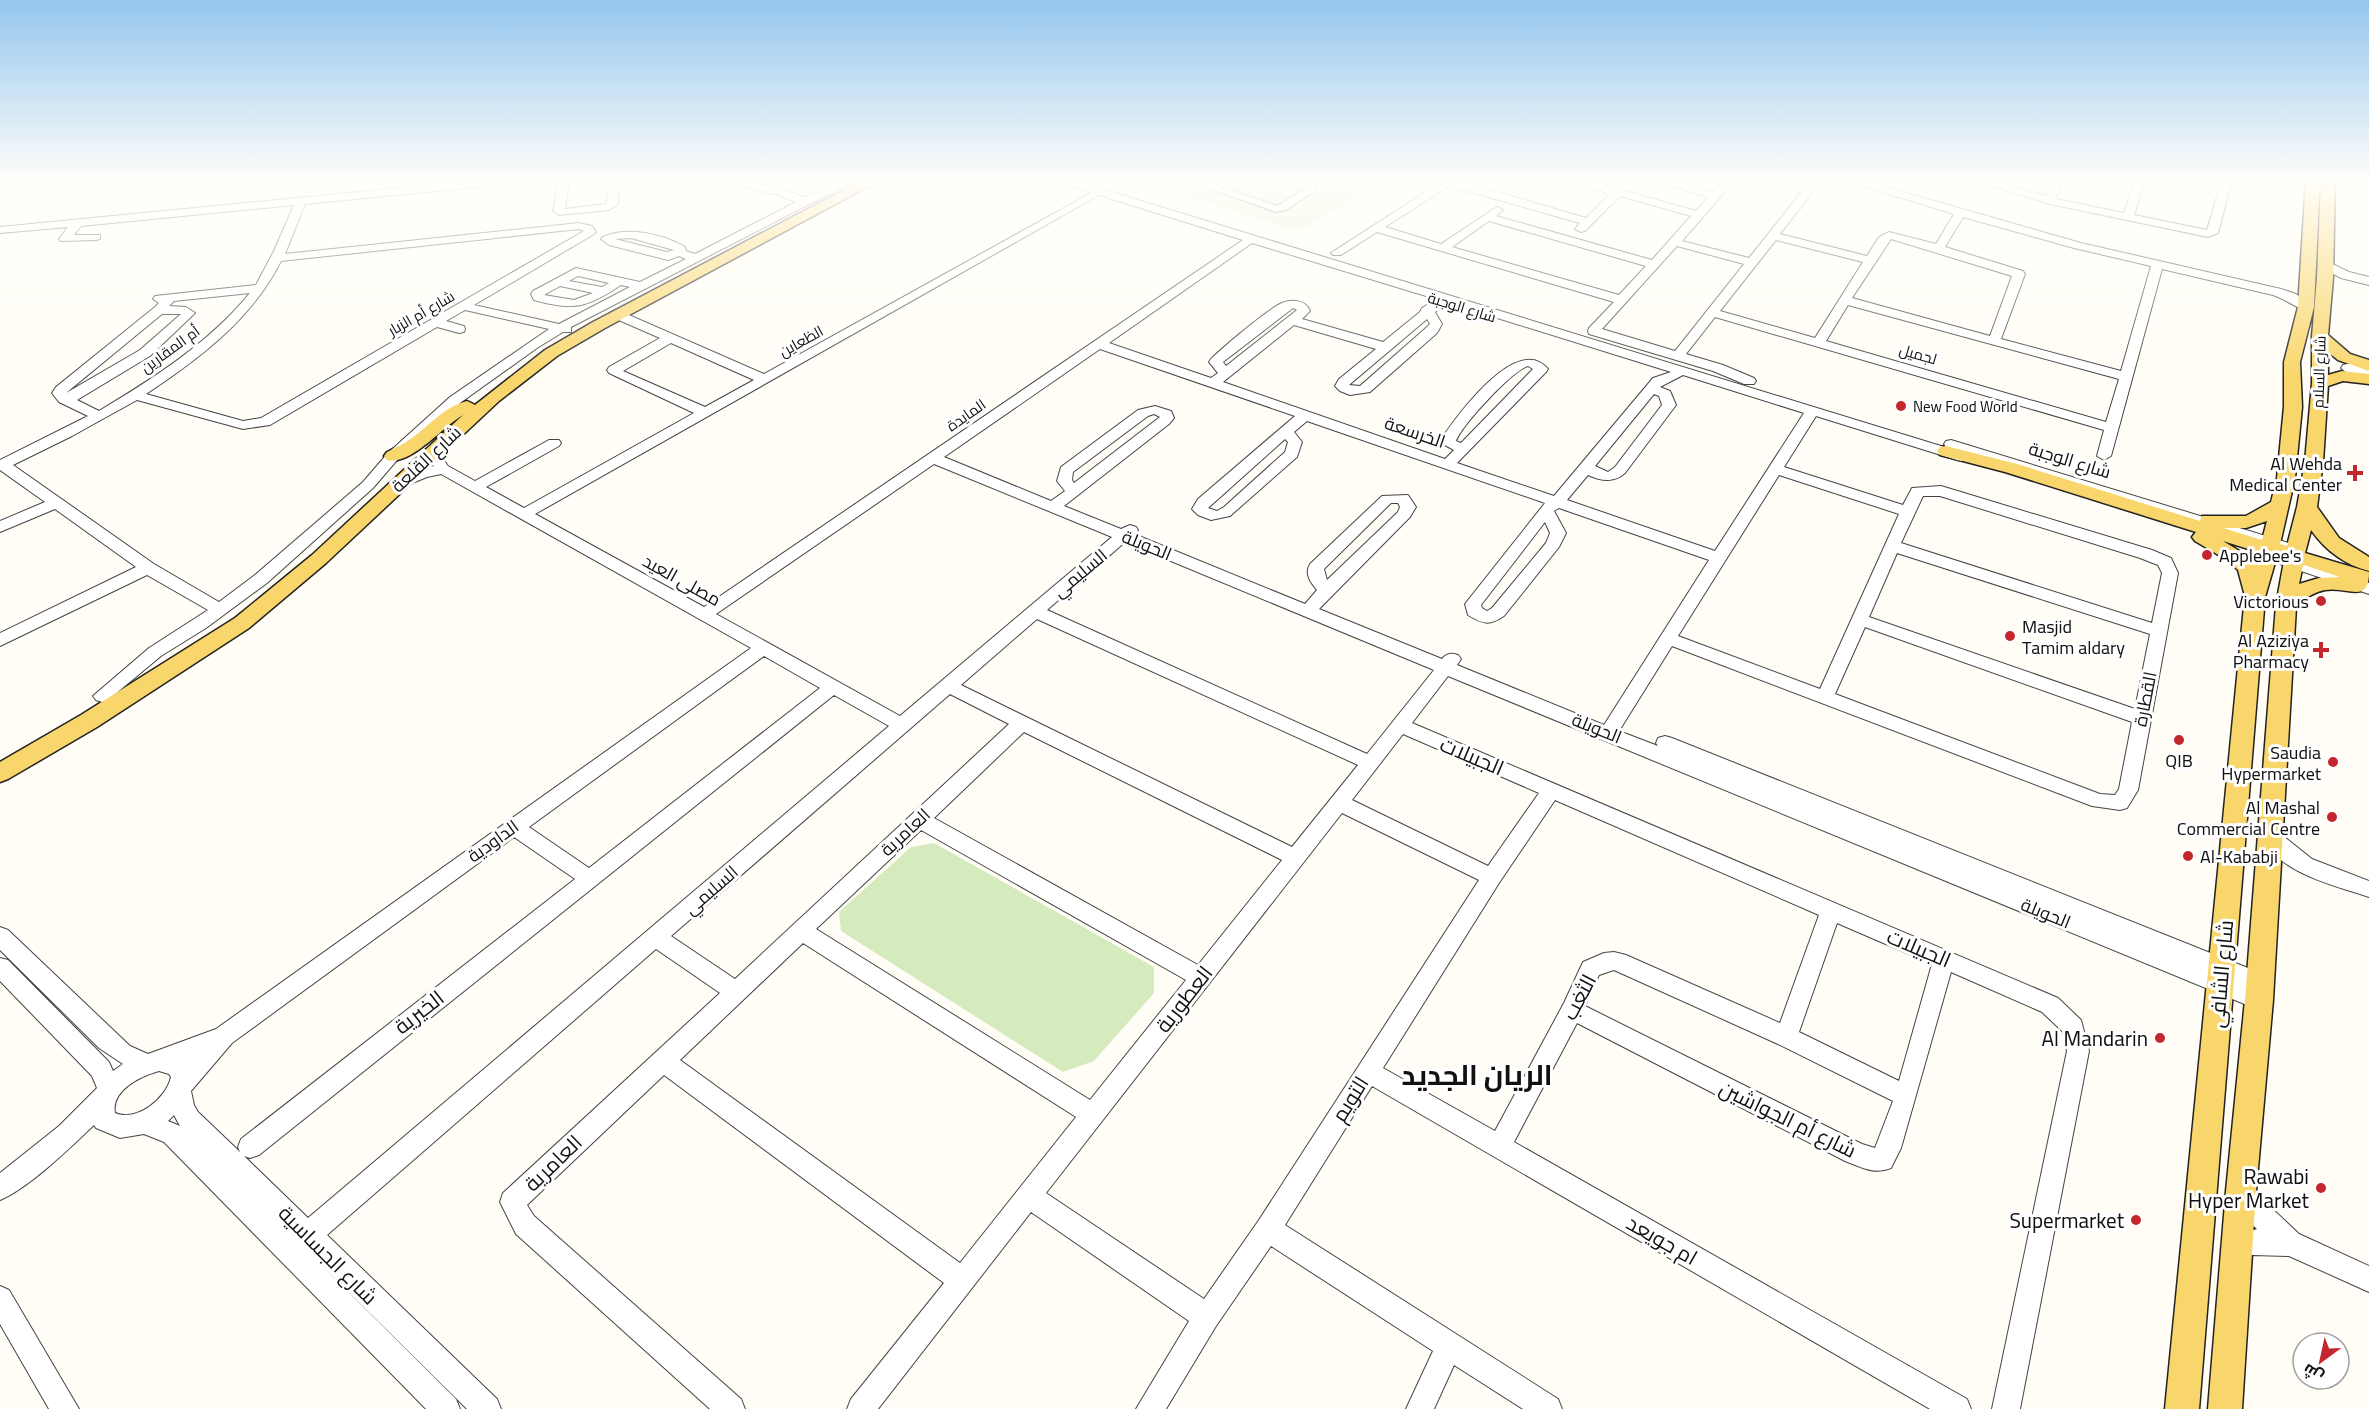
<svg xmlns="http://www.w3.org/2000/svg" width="2369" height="1409" font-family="Georgia,Cairo,serif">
<rect width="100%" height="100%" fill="#fffdf5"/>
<!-- green -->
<path fill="#d5ebbd" d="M934,843l220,124v26l-60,68 -31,11 -222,-141 -2,-19 72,-65z"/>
<!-- pitch -->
<path fill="#e6f2cf" d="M1131,180h253l-86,51z"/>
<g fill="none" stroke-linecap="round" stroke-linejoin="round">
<defs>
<g id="minor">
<path d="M481,180h42l-5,3 -213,21 -20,50 294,-31 13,3 4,6 -2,2 -120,71 85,19 71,-37 -9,-2c-34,23 -48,26 -87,15l-3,-6 2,-3 43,-23 64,14 46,-23 -7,-3 -11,4 -59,-15 -8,-6 2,-2c24,-11 60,-3 82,10l1,4 9,3 101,-52 -17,-7 -65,-15c31,0 62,6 91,17l35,-17h16l-285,147v5h-8l-26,16 -77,55 -62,56 -25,29 -106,95 -61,45 -45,28 -53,44 -6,2 -6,-2 -3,-4 56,-48 59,-38 -61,-35 -147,71v-13l136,-66 -81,-58 -55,23v-11l45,-19 -45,-32v-10l88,-44 -29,-14 -7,-9 4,-6 99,-80 4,-4 -6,-4 2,-3 101,-11 18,-34 20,-46 -213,21 -7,9h26v4l-4,1 -35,1 -2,-2 9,-12 -68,6v-6zM579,229l5,2 -323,187 -18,3 -97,-27c53,-35 106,-75 135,-133zM631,238l43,12 -7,2 -52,-13zM578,276l31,7 -7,4 -33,-6zM560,286l33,7 -19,7 -30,-5zM250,293c-41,50 -96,85 -151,118l-22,-11 73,-44 45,-43 -9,-6 -17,-1 5,-5zM465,310l84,19 -99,68 -62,56 -25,29 -108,93 -36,27 -65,-38 -141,-99 59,-29 65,-36 106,29 27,-4 167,-98 22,6 5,-1 1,-3 -1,-3 -18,-5zM162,314h19l-41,36 -74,43z"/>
<path d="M559,180h10l-4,29 41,-5 3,-16 5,-3 5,3 -1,16 -9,6 -50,5 -6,-4z"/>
<path d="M1056,180h17l894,274 2,3 -7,4 -5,-1 -141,-44 -32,51 119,38 9,-17 29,-2 211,64 19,8 7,15 -40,217 -11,18 -7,2 -28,-4 -420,-160 -53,85 39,15 -2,-3 2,-5 7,-2 7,2 596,238 3,7 -3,7 -5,1 4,2 3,7 -3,7 -8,3 -811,-334 -36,47 646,275 23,22 8,31 -69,358h-28l75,-358 -4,-19 -21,-20 -91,-40 -50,176 -10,20c-17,7 -30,-1 -46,-7l-268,-138 -63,119 453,257 4,10h-41l-558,-323 -87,139 273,174 4,10h-39l-69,-44 -20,44h-28l27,-58 -162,-105 -55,80 -50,83h-30l53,-88 -158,-109 -153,197h-31l4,-10 93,-116 -280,-208 -137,130 7,11 207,183 4,10h-35l-194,-175 -16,-32 3,-9 217,-200 -64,-44 -329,286 170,164 4,10h-34l-159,-157 148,147 4,10h-34l-262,-267 -20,-8 -24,4 -24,-10 -2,-3c-23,22 -65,63 -94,75v-27l59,-47 38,-38 -5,-12 -92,-95v-23l8,2 101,102 4,9 10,-7 -24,-16 -99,-98v-23l8,3 122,116 18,8 68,-25 535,-381 -310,-174 -14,3 -27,11 -7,-4 2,-3 23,-11 16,-4 -5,-7 6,-16h10l2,3 -4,13 5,7 27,15 74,-41h10l2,3 -2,3 -73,41 38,21 170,-95 -85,-40 -2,-3 2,-3 51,-29 -46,-20 -2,-3 2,-3h8l142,62 327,-181zM1099,195l144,45 -539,367 -169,-93zM1252,243l184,56 -14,9 -2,4 -37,30 -81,-23 8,-8c-4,-11 -18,-12 -28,-8 -14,6 -59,44 -71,56l-2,3 9,11 -7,5 -102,-35zM1446,302l225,70 -18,6 -99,118 -97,-33 89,-91 2,-3c-30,-36 -88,43 -104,66l-3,8 13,7 -9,9 -222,-77 71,-57 82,24 -37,30 -4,7 5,5 10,4 20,-3 67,-59 5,-9 -7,-12zM1293,308l4,2 -71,56 -3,-4zM1427,319l3,5 -3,3 -67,59 -11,-1zM671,343l83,37 -49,27 -82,-36zM1100,349l195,67 -97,83 -6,10 6,6 13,5 19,-4 67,-59 5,-15 -8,-10 13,-11 238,82 -80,101 3,11c15,9 21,11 36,1l55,-69 7,-14 -12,-22 5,-3 150,52 -105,165 -147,-60 4,-6 -3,-4c-7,-2 -11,-2 -16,4l-123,-50 91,-92 6,-10 -8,-12 -26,1 -72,68c-6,10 1,19 7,26l-12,14 -171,-70 4,-4 -2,-3 -6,-2 -9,4 -57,-23 105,-82 5,-6 -3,-7 -16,-5 -17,4 -77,57 -4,14 8,10 -14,10 -107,-44zM1528,366l5,3 -72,74 -5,-2c6,-16 56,-70 72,-75zM1683,375l121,38 -89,138 -148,-51 21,-25c13,6 26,8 37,-2l51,-68 -6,-14 -10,-4zM1654,394l5,2 3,9 -47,62 -7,5 -13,-6zM1154,414l6,3 -86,66 -2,-3 1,-8 75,-56zM1285,439l3,3 -3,10 -61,55 -7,4 -9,-3zM934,464l178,73 -212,179 -184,-102zM1779,475l120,39 -79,175 -142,-53zM1923,496h17l200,62 18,7 4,8 -10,50 -251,-80zM1391,503h7l2,4 -2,5 -71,68 -3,-11zM1545,522l5,11 -4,10 -54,65 -5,3 -5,-3 -1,-3zM1125,542l309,128 -67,84 -320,-144zM1897,553l253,81 -15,75 -266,-92zM1037,619l321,146 -66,82 -331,-162zM1865,627l267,95 -13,67 -4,6 -15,-1 -265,-100zM764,656l56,32 -231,180 -60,-41zM950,694l59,30 -274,255 -64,-43zM834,695l55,31 -581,492 -64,-62 6,2 9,-3zM1024,732l258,128 -84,105 -264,-147zM1403,734l136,59 -51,73 -136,-66zM1555,800l264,115 -39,108 -154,-68 -12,-3 -10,1 -21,9 -19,41 -69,128 -112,-63 116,-185zM1342,813l137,67 -220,340 -55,79 -158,-106zM921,830l265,150 -96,120 -274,-171zM514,837l61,42 -334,260 -3,8 2,5 -42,-40 -4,-7 -3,-14 41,-48zM1837,923l95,41 -33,117 -100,-49zM803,943l273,174 -116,146 -280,-203zM1614,970l164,74 115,57 -18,47 -13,-4 -277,-138 14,-31zM159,1071l10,3 2,3c-5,22 -34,45 -56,36 -4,-23 26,-37 44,-42zM174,1115l1,2 5,9 -12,-5z"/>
<path d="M1186,180h16l75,26 28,-17 -20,-9c12,0 24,-1 31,10l-30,20 -10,2z"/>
<path d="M1444,180h13l129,38 24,-24 -41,-14h18l109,31 12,-14 -57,-17h19l43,12 11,-12h11l-53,61 67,17 62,-78h11l-42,54 87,22 12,-19 10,-5 47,12 18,-30 -111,-34h18l220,63 200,46 15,5 16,13 -6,4c-11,-4 -21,-12 -33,-16l-111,-26 -51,187 -7,4 -7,-4 7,-26 -389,-113 -29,37 37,11 31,13 2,3 -2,3h-10l-31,-13 -124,-37 -1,-3 1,-3 25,-26 -237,-70 -36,23h-8l-2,-2zM1449,186l131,37 -5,6 6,3 4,-1 35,-35 71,20 -39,44 -156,-44 7,-6 -6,-3 -56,37 -56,-17zM1963,217l111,31 77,18 -30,105 -120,-32 24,-65 -2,-3 -78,-24zM1489,221l157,45 -27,29 -167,-48zM1891,239l121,37 -22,60 -138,-38zM1776,240l87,22 -48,76 -95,-27zM1677,246l67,18 -69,87 -73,-22zM1848,305l271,74 -13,43 -280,-81z"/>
<path d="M1972,180h18l56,16 6,-16h10l-6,19 68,14 11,-33h10l-11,35 73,15 15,-50h10l-14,53 -10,4 -158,-33z"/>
<path d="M2326,261l23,11 20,5v8l-28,-7 -19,-10 -2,-3z"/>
<path d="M2355,362l14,3v15l-19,-4 -9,-8 2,-3z"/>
<path d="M1951,440l341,104 2,3 -2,3h-12l-334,-103 -2,-3 2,-3z"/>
<path d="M2280,553l89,30v11l-95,-32 -2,-4z"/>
<path d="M2271,829l7,3 34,27 57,22v16c-36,-12 -88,-23 -108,-60l3,-5z"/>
<path d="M2241,1179l9,3 13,18 36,34 70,32v26l-80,-36 -37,-1 -16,5 -9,-4 -4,-9 4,-9 30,-9 -12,-11 -16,-27 3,-9z"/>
<path d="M0,1286l9,4 70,119h-30l-49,-85z"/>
</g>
<g id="major">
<path d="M863,180h17l-275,148 -48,28 -58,45 -173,162 -77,65 -152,99 -89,52 -8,3v-20l81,-47 154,-97 77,-63 151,-140c-20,11 -52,51 -76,45l-3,-4 3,-4c8,-4 17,-8 25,-14 18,-13 32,-31 55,-37l8,4 70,-55 48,-28z"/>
<path d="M2306,180h14l-6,127 -14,55 2,45 -7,71 -15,66 7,2 10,-39 8,-45 7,-79v-47l5,-58 4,-98h14l-2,98 -5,57 22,19 19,6v11l-31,-11 -10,-8v23l14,-4 27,3v10l-26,-3 -15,5 -5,76 -6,45 22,31 30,19v14c-24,-6 -44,-21 -58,-41l-6,23 64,19c0,33 -21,14 -44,18 -12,2 -21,9 -29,17l-23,393 -17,191 -14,218h-34l18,-218 19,-191 31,-395 8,-44 -8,-2 -11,38 -66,812h-34l80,-813 -7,-26 -11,-10 -32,-19 -3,-4 4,-5 -191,-60 -65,-17 -3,-4 3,-4 6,-1 71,18 183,57 2,-5h44l25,-14 6,-24 7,-71v-45l14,-55zM2267,521l-5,19 -39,-12h23zM2223,541l35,11 -3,12 -14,-12zM2303,565l4,1 33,11 -21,1 -20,6z"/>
</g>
</defs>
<!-- minor casing -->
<use href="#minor" stroke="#444" stroke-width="2"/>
<!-- major casing -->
<use href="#major" stroke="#222" stroke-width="3"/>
<!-- minor -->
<use href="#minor" fill="#fff" fill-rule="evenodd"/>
<!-- major -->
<use href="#major" fill="#f9d66b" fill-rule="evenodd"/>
</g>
<!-- sky -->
<linearGradient id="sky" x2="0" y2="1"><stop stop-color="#95c6ee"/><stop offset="0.48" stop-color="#fffefa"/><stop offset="1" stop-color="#fffefa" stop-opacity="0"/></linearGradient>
<rect width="2369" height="378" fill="url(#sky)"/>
<!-- markers -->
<g fill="#c4262e" stroke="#fff" stroke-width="2">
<circle cx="1901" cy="406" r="6"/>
<path d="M2352 464h6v6h6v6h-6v6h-6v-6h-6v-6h6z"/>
<circle cx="2207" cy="555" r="6"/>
<circle cx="2321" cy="601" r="6"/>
<circle cx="2010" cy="636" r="6"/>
<path d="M2318 641h6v6h6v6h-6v6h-6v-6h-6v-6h6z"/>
<circle cx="2179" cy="740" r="6"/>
<circle cx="2333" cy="762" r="6"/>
<circle cx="2332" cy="817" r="6"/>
<circle cx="2188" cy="856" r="6"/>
<circle cx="2160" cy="1038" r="6"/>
<circle cx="2321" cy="1188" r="6"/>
<circle cx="2136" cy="1220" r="6"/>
</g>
<g text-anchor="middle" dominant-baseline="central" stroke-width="6" stroke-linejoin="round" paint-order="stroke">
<!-- far-street labels -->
<g font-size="15" fill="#111" stroke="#fff">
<text transform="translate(1462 307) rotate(17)">شارع الوجبة</text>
<text transform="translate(421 313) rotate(-30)">شارع أم الزبار</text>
<text transform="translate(801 341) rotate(-29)">الظعاين</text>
<text transform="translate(170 349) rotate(-36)">أم المقارين</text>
<text transform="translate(1918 354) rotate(16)">لجميل</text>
<text transform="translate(2319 372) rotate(-88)">شارع السلام</text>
<text transform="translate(966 415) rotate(-35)">المايدة</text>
</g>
<!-- far-poi labels -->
<g font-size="15" fill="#111" stroke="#fff" text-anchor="start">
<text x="1913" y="406">New Food World</text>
</g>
<!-- street labels -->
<g font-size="18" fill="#111" stroke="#fff">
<text transform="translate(1415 432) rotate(19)">الخرسعة</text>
<text transform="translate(426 459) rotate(-43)">شارع القلعة</text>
<text transform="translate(2070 460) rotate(17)">شارع الوجبة</text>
<text transform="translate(1147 545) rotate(22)">الحويلة</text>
<text transform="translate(1080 573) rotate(-40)">السليمي</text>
<text transform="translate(682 580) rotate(29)">مصلى العيد</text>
<text transform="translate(2145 699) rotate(-79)">القطارة</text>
<text transform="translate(1597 728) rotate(22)">الحويلة</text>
<text transform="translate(905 832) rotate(-43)">العامرية</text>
<text transform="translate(493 841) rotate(-36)">الداودية</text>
<text transform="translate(711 890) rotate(-41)">السليمي</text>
<text transform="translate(2046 913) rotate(22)">الحويلة</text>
</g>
<!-- poi labels -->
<g font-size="18" fill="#111" stroke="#fff" text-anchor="end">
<text x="2342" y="463">Al Wehda<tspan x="2342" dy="21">Medical Center</tspan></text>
<text x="2219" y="555" text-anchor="start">Applebee's</text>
<text x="2309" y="601">Victorious</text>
<text x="2022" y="626" text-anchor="start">Masjid<tspan x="2022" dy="21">Tamim aldary</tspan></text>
<text x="2309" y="640">Al Aziziya<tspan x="2309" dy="21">Pharmacy</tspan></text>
<text x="2321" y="752">Saudia<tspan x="2321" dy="21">Hypermarket</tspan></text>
<text x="2179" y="760" text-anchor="middle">QIB</text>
<text x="2320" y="807">Al Mashal<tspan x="2320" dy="21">Commercial Centre</tspan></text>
<text x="2200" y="856" text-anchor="start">Al-Kababji</text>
</g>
<!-- near-street labels -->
<g font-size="21" fill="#111" stroke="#fff">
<text transform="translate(1472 756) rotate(23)">الجبيلات</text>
<text transform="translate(1919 948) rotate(23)">الجبيلات</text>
<text transform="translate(2221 974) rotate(-85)">شارع الشافي</text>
<text transform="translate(1579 997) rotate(-62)">الثغب</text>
<text transform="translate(1184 999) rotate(-52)">العطورية</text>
<text transform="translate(419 1012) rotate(-38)">الخيرية</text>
<text transform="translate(1350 1099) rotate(-58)">التويم</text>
<text transform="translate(1788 1119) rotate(26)">شارع أم الجواشين</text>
<text transform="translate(553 1163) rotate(-44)">العامرية</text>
<text transform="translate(1662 1240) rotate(30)">ام جويعد</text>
<text transform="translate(328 1255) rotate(45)">شارع الجساسية</text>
</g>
<!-- near-poi labels -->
<g font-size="21" fill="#111" stroke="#fff" text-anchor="end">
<text x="2148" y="1038">Al Mandarin</text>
<text x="2309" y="1176">Rawabi<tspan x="2309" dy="24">Hyper Market</tspan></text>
<text x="2124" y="1220">Supermarket</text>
</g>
<!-- near-district labels -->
<g font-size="28" font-weight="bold" fill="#111" stroke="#fff">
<text x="1477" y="1075">الريان الجديد</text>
</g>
</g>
<!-- north arrow -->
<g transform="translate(2321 1361) rotate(213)"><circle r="28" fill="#ffffff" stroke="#a0a0a0" stroke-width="1.5"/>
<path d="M0-4.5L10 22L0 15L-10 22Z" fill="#c4262e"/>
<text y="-9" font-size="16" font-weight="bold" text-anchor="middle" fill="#111111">ش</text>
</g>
</svg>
